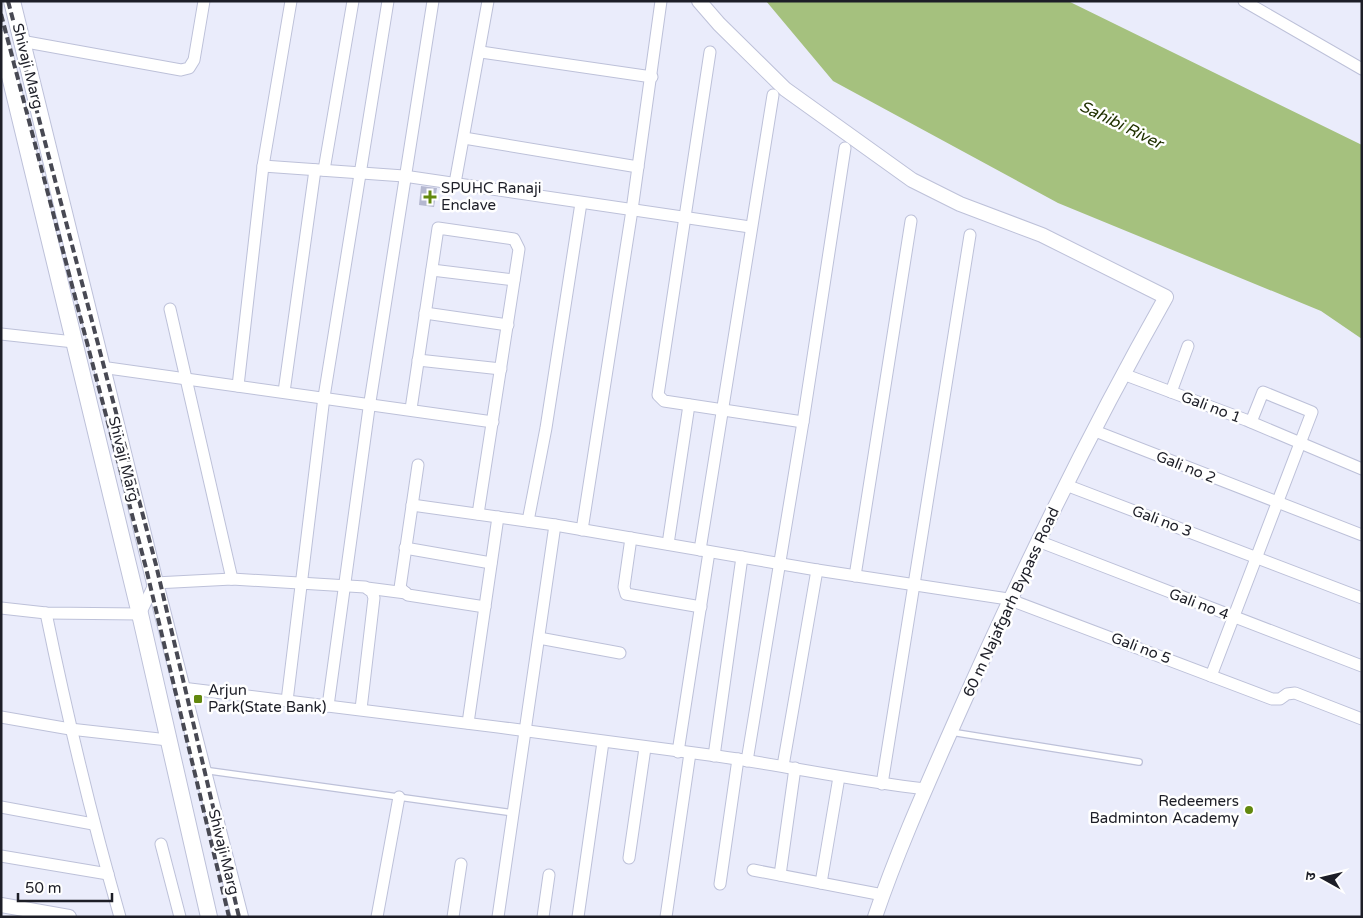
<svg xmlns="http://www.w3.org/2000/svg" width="1363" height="918" font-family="'Varela Round','Noto Sans Devanagari',sans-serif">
<rect width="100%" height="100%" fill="#eaecfb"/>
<!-- water -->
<path fill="#a5c17e" d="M766,1h302l294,144v194l-41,-28 -263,-108 -225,-122z"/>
<!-- building -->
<path fill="#b5b8d0" d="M421,186l16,2 -3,19 -15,-2z"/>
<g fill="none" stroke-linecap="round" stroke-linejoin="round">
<defs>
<g id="service">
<path d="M951,732l188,30"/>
<path d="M203,770l310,43"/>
</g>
<g id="minor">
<path d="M1244,1l118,68"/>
<path d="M21,41l160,29 8,-2 5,-8 10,-59"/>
<path d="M481,52l171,25"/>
<path d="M710,52l-52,343 6,6 139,21"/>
<path d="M464,138l174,29"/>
<path d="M263,166l141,10 346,51"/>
<path d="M324,170l29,-169"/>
<path d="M455,183l33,-182"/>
<path d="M432,270l82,10"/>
<path d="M170,309l62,270"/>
<path d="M425,313l83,12"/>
<path d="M1,334l73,8"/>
<path d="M418,360l83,9"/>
<path d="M101,367l392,55"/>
<path d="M1123,374l123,46 116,49"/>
<path d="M238,386l25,-220 28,-165"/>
<path d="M284,392l31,-222"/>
<path d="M1171,392l17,-46"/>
<path d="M411,409l27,-181 76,11 5,10 -41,265"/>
<path d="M1095,431l267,104"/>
<path d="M418,465l-18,123 8,7 77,12"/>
<path d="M1066,485l296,113"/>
<path d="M412,505l143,20 262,45 191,29 264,100h8l7,-5 8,-1 67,26"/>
<path d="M528,521l18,-93 35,-225"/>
<path d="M582,530l50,-320 29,-209"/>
<path d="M631,538l-7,49 2,7 75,13"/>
<path d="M1038,541l324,125"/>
<path d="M668,544l21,-139"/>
<path d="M405,548l86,15"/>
<path d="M700,550l73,-455"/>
<path d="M855,576l56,-355"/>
<path d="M367,588l39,5"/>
<path d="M1,608l45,5 94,1 15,-31 77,-4 133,8 7,5 2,6 -13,111"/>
<path d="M46,613c21,102 45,203 74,304"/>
<path d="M539,638l81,15"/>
<path d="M1211,676l101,-264 -49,-20 -12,30"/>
<path d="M182,688c178,21 357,44 535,68 70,10 138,25 208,33"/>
<path d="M287,701l37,-304 64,-396"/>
<path d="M328,706l41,-298 64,-407"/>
<path d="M1,717l69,12 98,11"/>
<path d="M468,723l30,-206"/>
<path d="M678,752l31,-200"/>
<path d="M714,756l28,-199"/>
<path d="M747,761l56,-339 42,-274"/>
<path d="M783,766l34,-196"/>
<path d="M882,784l88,-549"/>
<path d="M1,807l92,17"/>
<path d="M161,844l19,73"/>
<path d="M1,856l107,18"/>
<path d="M629,858l16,-110"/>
<path d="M753,870l130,25"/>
<path d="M780,875l15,-107"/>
<path d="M821,883l18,-106"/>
<path d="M720,884l18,-125"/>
<path d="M377,917l22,-120"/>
<path d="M453,917l8,-53"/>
<path d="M498,917l57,-392"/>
<path d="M543,917l6,-42"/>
<path d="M578,917l25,-175"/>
<path d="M666,917l24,-164"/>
</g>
<g id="tertiary">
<path d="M699,1l20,23 66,65 127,91 48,24 82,31 124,62c-77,136 -146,277 -209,420 -29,66 -59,132 -82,200"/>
<path d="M1,905l68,12"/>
</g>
<g id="secondary">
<path d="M12,1l143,582 85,334"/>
<path d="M1,39l139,575 69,303"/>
</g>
</defs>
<!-- service casing -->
<use href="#service" stroke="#bdc1d9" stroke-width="8"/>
<!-- minor casing -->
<use href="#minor" stroke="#bdc1d9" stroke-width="13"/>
<!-- tertiary casing -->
<use href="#tertiary" stroke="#bdc1d9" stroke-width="16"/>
<!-- secondary casing -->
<use href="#secondary" stroke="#bdc1d9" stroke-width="18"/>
<!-- service -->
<use href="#service" stroke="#fff" stroke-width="5.5"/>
<!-- minor -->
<use href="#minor" stroke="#fff" stroke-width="11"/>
<!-- tertiary -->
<use href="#tertiary" stroke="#fff" stroke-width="14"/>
<!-- secondary -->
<use href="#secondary" stroke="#fff" stroke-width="16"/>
<!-- rail -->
<g stroke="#484953" stroke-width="4" stroke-dasharray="8 4" stroke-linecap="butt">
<path d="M8,1l148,564 83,352"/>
<path d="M1,14l145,554 83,349"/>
</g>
</g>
<!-- markers -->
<g fill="#62880e" stroke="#fff" stroke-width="2">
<path d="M427.5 189.5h5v5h5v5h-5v5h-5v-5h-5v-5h5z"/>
<rect x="193" y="694" width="10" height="10" rx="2.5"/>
<circle cx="1249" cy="810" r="5"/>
</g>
<g text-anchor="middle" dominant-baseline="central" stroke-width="5" stroke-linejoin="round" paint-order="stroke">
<!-- street labels -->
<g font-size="15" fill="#1d1e27" stroke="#fff">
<text transform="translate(28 66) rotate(76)">Shivaji Marg</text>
<text transform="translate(1211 407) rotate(21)">Gali no 1</text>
<text transform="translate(124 459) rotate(76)">Shivaji Marg</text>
<text transform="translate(1186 467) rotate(22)">Gali no 2</text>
<text transform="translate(1162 521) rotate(21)">Gali no 3</text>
<text transform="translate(1011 602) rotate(-65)">60 m Najafgarh Bypass Road</text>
<text transform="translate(1199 604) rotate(21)">Gali no 4</text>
<text transform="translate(1141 648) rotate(21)">Gali no 5</text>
<text transform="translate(224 852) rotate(76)">Shivaji Marg</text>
</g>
<!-- poi labels -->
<g font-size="15" fill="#1d1e27" stroke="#fff" text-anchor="start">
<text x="441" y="188">SPUHC Ranaji<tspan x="441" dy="17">Enclave</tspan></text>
<text x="208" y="690">Arjun<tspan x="208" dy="17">Park(State Bank)</tspan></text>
<text x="1239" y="801" text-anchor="end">Redeemers<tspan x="1239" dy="17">Badminton Academy</tspan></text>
</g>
<!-- water labels -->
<g font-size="16" font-style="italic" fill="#203100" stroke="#fff">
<text transform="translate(1121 125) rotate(26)">Sahibi River</text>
</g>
</g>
<!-- border -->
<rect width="1363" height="918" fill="none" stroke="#1d1e27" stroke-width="5"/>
<!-- north arrow -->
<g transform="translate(1323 878) rotate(278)" stroke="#ffffff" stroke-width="4" paint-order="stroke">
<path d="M0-4L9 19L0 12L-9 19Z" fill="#1d1e27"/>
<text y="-8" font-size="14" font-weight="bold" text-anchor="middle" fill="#1d1e27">उ</text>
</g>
<!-- scale -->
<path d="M18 893v8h94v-8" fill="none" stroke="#1d1e27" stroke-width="2.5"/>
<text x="25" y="893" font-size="15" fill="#1d1e27" stroke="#ffffff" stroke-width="4" paint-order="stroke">50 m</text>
</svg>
